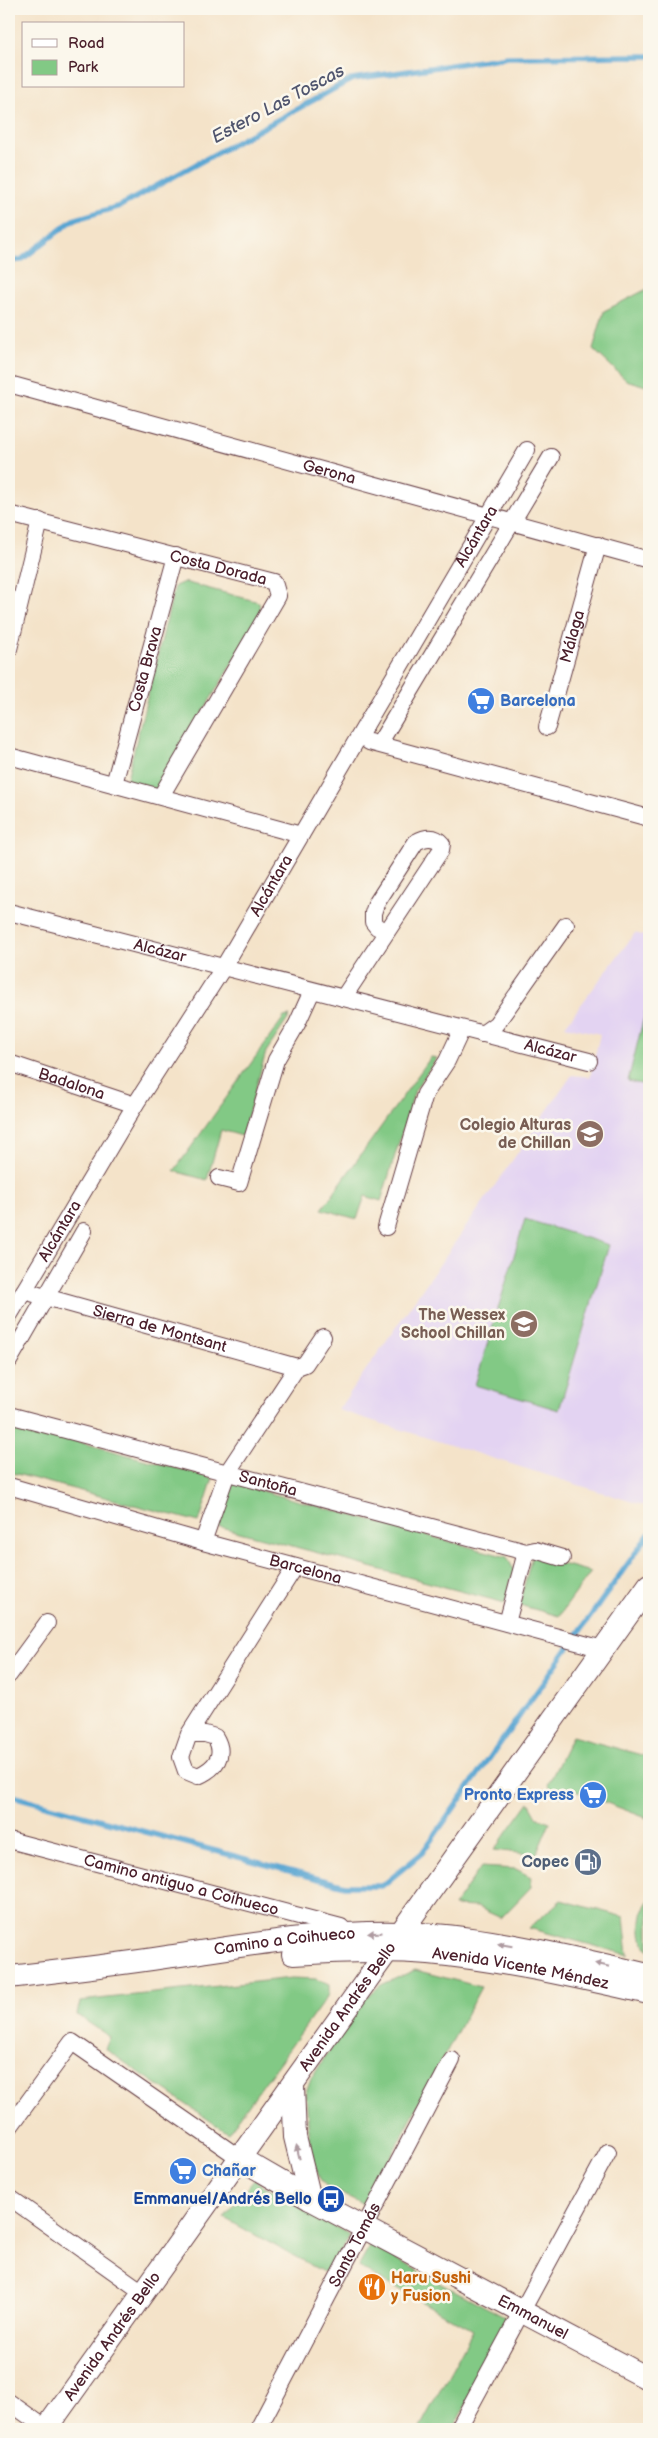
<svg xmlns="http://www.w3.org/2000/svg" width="658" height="2438" font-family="'Balsamiq Sans',sans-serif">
<rect width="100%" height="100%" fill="#fbf7ec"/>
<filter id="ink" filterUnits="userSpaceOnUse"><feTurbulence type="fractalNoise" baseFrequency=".02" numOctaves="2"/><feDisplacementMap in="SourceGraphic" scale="10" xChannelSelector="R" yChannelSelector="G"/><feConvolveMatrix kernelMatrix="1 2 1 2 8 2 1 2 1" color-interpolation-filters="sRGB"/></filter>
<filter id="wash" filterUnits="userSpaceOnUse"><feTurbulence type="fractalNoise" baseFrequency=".0096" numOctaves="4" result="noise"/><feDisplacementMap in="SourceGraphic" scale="20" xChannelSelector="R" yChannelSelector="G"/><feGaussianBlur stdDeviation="1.12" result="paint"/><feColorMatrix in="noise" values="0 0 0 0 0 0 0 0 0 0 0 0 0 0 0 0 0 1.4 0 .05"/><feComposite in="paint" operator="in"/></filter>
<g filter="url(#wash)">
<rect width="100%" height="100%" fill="#f4e3c9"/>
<!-- built -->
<path fill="#e3d3f2" d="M635,933l14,4v570l-311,-97 234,-335 18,2 10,-43 -35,-8z"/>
<!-- green -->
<g fill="#82c985" stroke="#667458">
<path d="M649,288v99l-23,-7 -33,-31 11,-38z"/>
<path d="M184,582l75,20 2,13 -105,175 -30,-8 49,-196z"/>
<path d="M649,997v89l-21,-5z"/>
<path d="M290,1016l-24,36 -24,84 -21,-6 -14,50 -33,-9 110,-154z"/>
<path d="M431,1057l6,1 -22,32 -34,111 -16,-5 -8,23 -35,-10z"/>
<path d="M525,1219l84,26 -50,165 -84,-25z"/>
<path d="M9,1423l204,55 -14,44 -190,-50z"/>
<path d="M233,1483l274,74 7,13 -9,33 -288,-77z"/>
<path d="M532,1556l59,16 -32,44 -40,-11z"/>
<path d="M572,1736l77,21v62l-84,-32 -4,10 -13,-12z"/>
<path d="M529,1802l9,16 12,4 -14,33 -42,-5z"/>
<path d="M481,1867l35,2 15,8v10l-30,31 -24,-11 -23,-1z"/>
<path d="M561,1900l63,17 4,38 -99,-27z"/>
<path d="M649,1900v51c-12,-11 -10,-40 0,-51z"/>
<path d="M415,1970l66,17 -116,218 -39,-19 -6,-7 -7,-18 -5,-38 -2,-31 5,-14 52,-78 18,-15z"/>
<path d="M292,1978l24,1 13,6v9l-101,139 -123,-84 5,-12 -33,-22 3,-14z"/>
<path d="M254,2180l96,55 -21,40 -105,-57z"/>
<path d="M370,2245l142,76 -59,108h-34l54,-99 -115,-63z"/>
</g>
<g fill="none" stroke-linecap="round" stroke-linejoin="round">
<!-- stream -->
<g stroke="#59a5d2" stroke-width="5.5">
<path d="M9,261l12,-1 52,-40 47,-14 232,-127 156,-22 141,-1"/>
<path d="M9,1795l336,91h37l40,-33 227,-319"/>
</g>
</g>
</g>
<g filter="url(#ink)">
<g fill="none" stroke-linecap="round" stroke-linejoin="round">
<defs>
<g id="street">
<path id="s1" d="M9,384l640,176"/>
<path id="s2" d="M9,514l265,68 4,14 -117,200"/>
<path d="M9,649l31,-128"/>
<path id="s3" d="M547,727l51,-182"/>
<path d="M369,742l280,76"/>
<path d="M379,744l172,-287"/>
<path d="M9,756l292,79"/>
<path id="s4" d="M114,784l62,-228"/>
<path id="s5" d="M9,912l580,149"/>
<path d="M343,998l98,-148 1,-6c-7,-9 -17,-7 -26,-2l-40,62 -3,9v9l4,5 10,4"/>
<path d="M482,1034l14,-10 70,-99"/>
<path id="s6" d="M9,1063l126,42"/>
<path d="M219,1178l20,5 37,-123 21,-36 15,-33"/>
<path d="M386,1227l39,-133 22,-33 15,-32"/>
<path id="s7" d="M24,1291l273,76"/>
<path id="s8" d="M9,1316l126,-211 88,-137 304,-518"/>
<path d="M9,1361l75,-130"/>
<path id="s9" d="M9,1415l517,137 -19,71"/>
<path id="s10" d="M9,1486l194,56 400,107"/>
<path d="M203,1542l24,-69 70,-106 8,-3 18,-27"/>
<path d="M526,1552l9,-2 27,8"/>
<path d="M9,1675l38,-52"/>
<path d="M189,1734h16l10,3c11,18 1,31 -17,39l-12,-5 -5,-14 8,-23 106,-167"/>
<path id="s11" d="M9,1840l332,87 6,7"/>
<path d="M9,2128l63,-86 169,117"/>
<path d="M9,2197l135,96"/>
<path d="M9,2402l38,27"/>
<path id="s12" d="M258,2429l194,-369"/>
<path d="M458,2429l150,-277"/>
</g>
<g id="secondary">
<path id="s13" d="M293,1954c45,-3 91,-5 136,-1 74,7 148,24 220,40"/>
<path id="s14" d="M9,1977c52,-6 105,-12 157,-20 78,-11 155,-26 234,-24 84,2 168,24 249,42"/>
<path d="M293,2086l2,51 15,62"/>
<path id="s15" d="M241,2159l69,40 339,180"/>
<path id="s16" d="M46,2429l603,-844"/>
</g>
</defs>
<!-- street casing -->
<use href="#street" stroke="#643c43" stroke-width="18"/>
<!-- secondary casing -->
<use href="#secondary" stroke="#643c43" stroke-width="24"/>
<!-- street -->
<use href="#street" stroke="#fff" stroke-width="16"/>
<!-- secondary -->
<use href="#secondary" stroke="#fff" stroke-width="22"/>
</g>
<!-- one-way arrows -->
<defs><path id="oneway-solid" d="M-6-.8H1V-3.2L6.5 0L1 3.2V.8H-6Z" transform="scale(1.25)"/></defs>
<g fill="#ae9aa0">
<use href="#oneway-solid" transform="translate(375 1933) rotate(177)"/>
<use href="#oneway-solid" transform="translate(505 1945) rotate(-170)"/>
<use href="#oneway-solid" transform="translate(602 1965) rotate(-167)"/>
<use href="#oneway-solid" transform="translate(298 2152) rotate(-103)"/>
</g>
</g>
<!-- icons -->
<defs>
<symbol id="supermarket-disc" viewBox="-11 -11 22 22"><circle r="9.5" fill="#3f7fe0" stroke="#fbf7ec"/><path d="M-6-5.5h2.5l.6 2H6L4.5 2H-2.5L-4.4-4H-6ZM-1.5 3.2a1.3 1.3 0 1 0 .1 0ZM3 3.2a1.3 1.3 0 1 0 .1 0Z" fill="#fff"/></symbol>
<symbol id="school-disc" viewBox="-11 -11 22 22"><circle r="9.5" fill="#8d6e63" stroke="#fbf7ec"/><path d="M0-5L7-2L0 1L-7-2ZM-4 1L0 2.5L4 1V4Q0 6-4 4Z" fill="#fff"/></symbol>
<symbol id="fuel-disc" viewBox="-11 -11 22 22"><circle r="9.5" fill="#5c6f8a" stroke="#fbf7ec"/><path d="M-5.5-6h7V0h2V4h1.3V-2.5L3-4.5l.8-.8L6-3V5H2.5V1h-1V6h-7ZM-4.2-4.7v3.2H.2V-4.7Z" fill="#fff"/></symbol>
<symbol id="bus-disc" viewBox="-11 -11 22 22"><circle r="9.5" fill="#1a4fb4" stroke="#fbf7ec"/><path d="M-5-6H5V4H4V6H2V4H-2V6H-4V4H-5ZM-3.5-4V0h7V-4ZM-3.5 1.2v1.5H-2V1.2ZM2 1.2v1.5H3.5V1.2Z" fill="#fff"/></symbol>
<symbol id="restaurant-disc" viewBox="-11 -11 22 22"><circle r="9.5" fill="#e8710a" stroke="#fbf7ec"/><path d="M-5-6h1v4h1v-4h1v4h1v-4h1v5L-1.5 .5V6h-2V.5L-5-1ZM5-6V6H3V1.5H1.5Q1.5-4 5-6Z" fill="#fff"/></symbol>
</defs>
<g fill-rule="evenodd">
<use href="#supermarket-disc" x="465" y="685" width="32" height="32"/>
<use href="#school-disc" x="574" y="1118" width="32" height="32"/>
<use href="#school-disc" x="508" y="1308" width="32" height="32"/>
<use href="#supermarket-disc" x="577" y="1779" width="32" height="32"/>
<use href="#fuel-disc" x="572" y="1846" width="32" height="32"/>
<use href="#supermarket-disc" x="167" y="2155" width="32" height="32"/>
<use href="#bus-disc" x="315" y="2183" width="32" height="32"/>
<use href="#restaurant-disc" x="356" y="2271" width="32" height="32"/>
</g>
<g text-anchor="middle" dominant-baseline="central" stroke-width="5" stroke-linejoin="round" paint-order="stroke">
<!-- street labels -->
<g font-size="16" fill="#4a1f2b" stroke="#fbf7ec">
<text stroke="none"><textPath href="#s1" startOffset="332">Gerona</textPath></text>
<text stroke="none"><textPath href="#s8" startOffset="909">Alcántara</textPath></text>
<text stroke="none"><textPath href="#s2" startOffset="216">Costa Dorada</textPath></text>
<text stroke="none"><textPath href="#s3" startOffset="94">Málaga</textPath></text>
<text stroke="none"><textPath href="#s4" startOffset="119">Costa Brava</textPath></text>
<text stroke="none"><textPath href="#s8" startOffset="504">Alcántara</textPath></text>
<text stroke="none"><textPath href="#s5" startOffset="156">Alcázar</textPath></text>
<text stroke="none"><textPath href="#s5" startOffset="559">Alcázar</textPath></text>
<text stroke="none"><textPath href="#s6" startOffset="66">Badalona</textPath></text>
<text stroke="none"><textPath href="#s8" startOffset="99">Alcántara</textPath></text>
<text stroke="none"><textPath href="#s7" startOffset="141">Sierra de Montsant</textPath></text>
<text stroke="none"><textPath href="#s9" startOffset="268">Santoña</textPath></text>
<text stroke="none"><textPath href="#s10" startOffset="308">Barcelona</textPath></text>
<text stroke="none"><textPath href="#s11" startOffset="178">Camino antiguo a Coihueco</textPath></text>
<text stroke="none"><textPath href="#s14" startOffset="278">Camino a Coihueco</textPath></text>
<text stroke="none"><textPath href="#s13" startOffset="229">Avenida Vicente Méndez</textPath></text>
<text stroke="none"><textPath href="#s16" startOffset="519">Avenida Andrés Bello</textPath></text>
<text stroke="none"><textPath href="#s12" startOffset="208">Santo Tomás</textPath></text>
<text stroke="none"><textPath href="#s15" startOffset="332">Emmanuel</textPath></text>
<text stroke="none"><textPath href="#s16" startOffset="114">Avenida Andrés Bello</textPath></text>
</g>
<!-- shop labels -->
<g font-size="16" font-weight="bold" fill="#366cbe" stroke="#fbf7ec" text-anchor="start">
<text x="500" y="701">Barcelona</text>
<text x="574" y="1795" text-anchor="end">Pronto Express</text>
<text x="202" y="2171">Chañar</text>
</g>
<!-- education labels -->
<g font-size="16" font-weight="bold" fill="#785e54" stroke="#fbf7ec" text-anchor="end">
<text x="571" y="1125">Colegio Alturas<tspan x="571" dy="18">de Chillan</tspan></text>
<text x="505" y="1315">The Wessex<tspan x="505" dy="18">School Chillan</tspan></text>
</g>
<!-- service labels -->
<g font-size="16" font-weight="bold" fill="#4e5e75" stroke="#fbf7ec" text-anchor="end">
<text x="569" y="1862">Copec</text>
</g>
<!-- transit labels -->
<g font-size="16" font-weight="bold" fill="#164399" stroke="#fbf7ec" text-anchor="end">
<text x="312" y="2199">Emmanuel/Andrés Bello</text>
</g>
<!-- food labels -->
<g font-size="16" font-weight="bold" fill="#c56008" stroke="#fbf7ec" text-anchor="start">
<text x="391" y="2278">Haru Sushi<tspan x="391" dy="18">y Fusion</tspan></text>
</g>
<!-- water labels -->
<g font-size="18" font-style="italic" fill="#50556e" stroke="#fbf7ec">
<text transform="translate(278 104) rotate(-28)">Estero Las Toscas</text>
</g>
</g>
<!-- margin -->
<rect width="658" height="2438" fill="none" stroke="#fbf7ec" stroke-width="30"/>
<!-- legend -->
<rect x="22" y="22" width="162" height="65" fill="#fbf7ec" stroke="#b4a19f"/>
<rect x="32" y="39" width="25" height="8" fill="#ffffff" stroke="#b4a19f"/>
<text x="68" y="48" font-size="15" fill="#4a1f2b">Road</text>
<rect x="32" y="60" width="25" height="15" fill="#82c985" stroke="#b4a19f"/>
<text x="68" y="72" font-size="15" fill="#4a1f2b">Park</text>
</svg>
